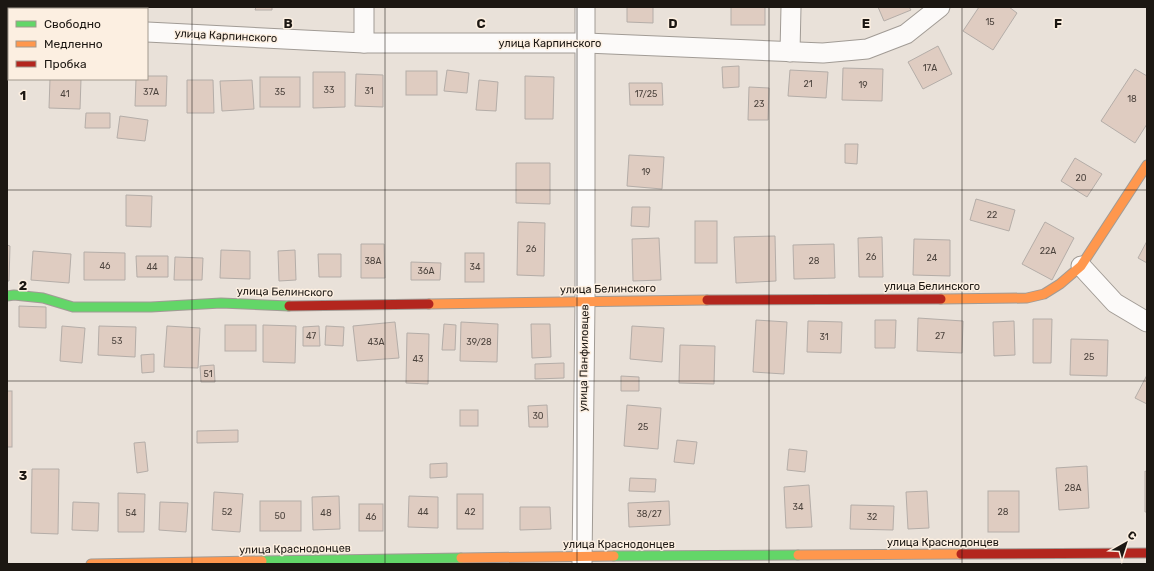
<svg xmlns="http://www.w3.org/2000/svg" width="1154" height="571" font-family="Rubik,sans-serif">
<rect width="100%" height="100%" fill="#e9e1d9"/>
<!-- building -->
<g fill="#dfccc1" stroke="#b4ada8">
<path d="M256,7h16v3h-17z"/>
<path d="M627,7h26v16l-26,-1z"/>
<rect x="731" y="7" width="34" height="18"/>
<path d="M878,7h31l2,3 -27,11z"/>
<path d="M979,7h30l8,6 -24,37 -30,-19z"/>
<path d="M938,46l14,28 -29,15 -15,-27z"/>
<path d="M739,66v21l-16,1 -1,-21z"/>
<path d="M843,68l40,1 -1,32 -40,-1z"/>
<path d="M1135,69l12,7v48l-12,19 -34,-22z"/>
<path d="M447,70l22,3 -2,20 -23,-2z"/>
<path d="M790,70l38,2 -2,26 -38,-2z"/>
<rect x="406" y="71" width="31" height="24"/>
<path d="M313,72h32v35l-32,1z"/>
<path d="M356,74l27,1v32l-28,-1z"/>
<path d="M147,76h20l-1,30h-31l1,-27h11z"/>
<path d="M525,76l29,1 -1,42h-28z"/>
<rect x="260" y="77" width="40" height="30"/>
<path d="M50,79h31l-1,30 -31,-1z"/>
<path d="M187,80h26l1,33h-27z"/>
<path d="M252,80l2,29 -32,2 -2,-30z"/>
<path d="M479,80l19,2 -2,29 -20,-1z"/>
<path d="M629,83h33l1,22h-33z"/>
<path d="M749,87l20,1 -1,32h-20z"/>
<path d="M86,113h24v15h-25z"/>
<path d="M120,116l28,4 -3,21 -28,-3z"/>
<path d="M845,144h13l-1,20 -12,-1z"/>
<path d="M629,155l35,2 -2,32 -35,-3z"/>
<path d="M1075,158l27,16 -15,23 -26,-16z"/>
<path d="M516,163h34v41l-34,-1z"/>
<path d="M126,195l26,1 -1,31 -25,-1z"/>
<path d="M976,199l39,11 -6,21 -39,-11z"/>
<path d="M632,207h18l-1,20 -18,-1z"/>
<rect x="695" y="221" width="22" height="42"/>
<path d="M518,222l27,1 -1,53 -27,-1z"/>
<path d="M1045,222l29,16 -22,42 -30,-16z"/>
<path d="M775,236l1,45 -40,2 -2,-46z"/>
<path d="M882,237l1,40h-24l-1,-39z"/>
<path d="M659,238l2,42 -28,1 -1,-42z"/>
<path d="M914,239l36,1v36l-37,-1z"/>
<path d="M1147,241v22l-9,-5z"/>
<path d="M361,244h23l1,34h-24z"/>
<path d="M834,244l1,34 -41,1 -1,-34z"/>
<path d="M7,245l3,1 -1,35h-2z"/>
<path d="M221,250l29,1v28l-30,-1z"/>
<path d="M295,250l1,30 -17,1 -1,-30z"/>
<path d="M33,251l38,3 -2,29 -38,-3z"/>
<path d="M84,252l41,1v27h-41z"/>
<rect x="465" y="253" width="19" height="29"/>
<path d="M318,254h23v23h-22z"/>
<path d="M136,256h32v21h-31z"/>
<path d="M175,257l28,1 -1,22h-28z"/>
<path d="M411,262l30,1 -1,17h-29z"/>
<path d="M19,306l27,1v21l-27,-1z"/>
<path d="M918,318l45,3 -1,32 -45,-2z"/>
<path d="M1033,319h19l-1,44h-18z"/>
<path d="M756,320l31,2 -3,52 -31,-2z"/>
<path d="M875,320h21l-1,28h-20z"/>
<path d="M808,321l34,1 -1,31 -34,-1z"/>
<path d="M1014,321l1,34 -21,1 -1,-34z"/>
<path d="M395,322l4,36 -42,3 -4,-35z"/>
<path d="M461,322l37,2 -1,38 -37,-1z"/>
<path d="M444,324l12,1 -1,25h-13z"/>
<path d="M531,324h19l1,33 -19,1z"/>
<rect x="225" y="325" width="31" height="26"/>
<path d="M263,325l33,1 -1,37 -32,-1z"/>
<path d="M62,326l23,2 -3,35 -22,-2z"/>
<path d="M99,326l37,1 -1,30 -37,-2z"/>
<path d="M167,326l33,2 -2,40 -34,-1z"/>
<path d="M319,326l1,20h-17v-19z"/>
<path d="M326,326l18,1 -1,19 -18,-1z"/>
<path d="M632,326l32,2 -2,34 -32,-3z"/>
<path d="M407,333l22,1 -1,50 -22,-1z"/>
<path d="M1071,339l37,1 -1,36 -37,-1z"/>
<path d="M680,345l35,1 -1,38 -35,-1z"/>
<path d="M154,354v18l-12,1 -1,-18z"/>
<path d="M564,363v15l-29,1v-15z"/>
<path d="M214,365l1,17h-14l-1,-16z"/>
<path d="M1147,375v29l-12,-6z"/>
<path d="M621,376l18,1v14h-18z"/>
<rect x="7" y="391" width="5" height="56"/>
<path d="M547,405l1,22h-19l-1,-21z"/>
<path d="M627,405l34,3 -3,41 -34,-3z"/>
<rect x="460" y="410" width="18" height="16"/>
<path d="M238,430v12l-41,1v-12z"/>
<path d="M677,440l20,2 -3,22 -20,-2z"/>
<path d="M145,442l3,29 -11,2 -3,-30z"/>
<path d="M789,449l18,2 -2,21 -18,-2z"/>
<path d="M447,463v14l-17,1v-14z"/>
<path d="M1087,466l2,42 -30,2 -3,-42z"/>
<path d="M32,469h27l-1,65 -27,-1z"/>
<path d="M1145,471l2,1v40h-2z"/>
<path d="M630,478l26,1 -1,13 -26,-1z"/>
<path d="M809,485l3,42 -26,1 -2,-41z"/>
<path d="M927,491l2,37 -21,1 -2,-37z"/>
<rect x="988" y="491" width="31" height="41"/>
<path d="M214,492l29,2 -3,38 -28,-2z"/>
<path d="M118,493l27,1 -1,38h-26z"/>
<rect x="457" y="494" width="26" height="35"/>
<path d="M339,496l1,33 -27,1 -1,-33z"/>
<path d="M409,496l29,1v31l-30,-1z"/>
<rect x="260" y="501" width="41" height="30"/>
<path d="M669,501l1,24 -41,2 -1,-24z"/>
<path d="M73,502l26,1 -1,28 -26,-1z"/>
<path d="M160,502l28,1 -2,29 -27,-2z"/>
<rect x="359" y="504" width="24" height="27"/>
<path d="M851,505l43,1 -1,24 -43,-1z"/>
<path d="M520,507h30l1,22 -31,1z"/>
</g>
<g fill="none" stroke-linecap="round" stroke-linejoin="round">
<defs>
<g id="street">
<path d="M7,25h2"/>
<path d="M147,32l217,11h222l237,10 44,-4 39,-15 34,-27"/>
<path d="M364,43v-36"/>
<path d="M790,52l1,-45"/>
<path d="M1081,266l34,37 32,19"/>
<path d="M582,564l3,-263v-294"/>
</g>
<g id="fast">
<path d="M7,296l7,-1 29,3 30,9h78l70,-4 68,3"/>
<path d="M614,556l184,-1"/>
<path d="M262,561l199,-3"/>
</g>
<g id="slow">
<path d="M941,299l86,-1 17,-4 16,-10 21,-18 66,-101"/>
<path d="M429,304l278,-4"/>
<path d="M798,555l163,-1"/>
<path d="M461,558l153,-2"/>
<path d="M91,564l171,-3"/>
</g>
<g id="jam">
<path d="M707,300l234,-1"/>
<path d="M289,306l140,-2"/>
<path d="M961,554l186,-1"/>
</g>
</defs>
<!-- street casing -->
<use href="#street" stroke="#a19b95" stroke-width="21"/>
<!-- fast casing -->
<use href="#fast" stroke="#a19b95" stroke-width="11"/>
<!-- slow casing -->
<use href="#slow" stroke="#a19b95" stroke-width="11"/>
<!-- jam casing -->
<use href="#jam" stroke="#a19b95" stroke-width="11"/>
<!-- street -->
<use href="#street" stroke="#fcfaf9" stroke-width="19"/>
<!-- fast -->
<use href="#fast" stroke="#63d668" stroke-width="9"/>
<!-- slow -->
<use href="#slow" stroke="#ff974d" stroke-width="9"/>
<!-- jam -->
<use href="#jam" stroke="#b3261e" stroke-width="9"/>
</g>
<!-- grid -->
<path fill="none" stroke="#1c1712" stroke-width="1" stroke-opacity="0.55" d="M192,7v557M385,7v557M577,7v557M769,7v557M962,7v557M7,190h1140M7,381h1140"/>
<g text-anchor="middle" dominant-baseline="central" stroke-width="3" stroke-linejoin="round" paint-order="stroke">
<!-- number labels -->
<g font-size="9" fill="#4d443e">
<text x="990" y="22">15</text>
<text x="930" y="68">17А</text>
<text x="808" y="84">21</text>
<text x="863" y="85">19</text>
<text x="329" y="90">33</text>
<text x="369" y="91">31</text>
<text x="151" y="92">37А</text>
<text x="280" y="92">35</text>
<text x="65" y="94">41</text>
<text x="646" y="94">17/25</text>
<text x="1132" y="99">18</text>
<text x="759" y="104">23</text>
<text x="646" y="172">19</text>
<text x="1081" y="178">20</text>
<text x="992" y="215">22</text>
<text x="531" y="249">26</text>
<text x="1048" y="251">22А</text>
<text x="871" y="257">26</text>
<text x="932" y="258">24</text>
<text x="373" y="261">38А</text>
<text x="814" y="261">28</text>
<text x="105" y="266">46</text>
<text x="152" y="267">44</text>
<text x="475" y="267">34</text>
<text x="426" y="271">36А</text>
<text x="311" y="336">47</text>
<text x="940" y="336">27</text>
<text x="824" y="337">31</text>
<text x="117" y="341">53</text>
<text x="376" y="342">43А</text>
<text x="479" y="342">39/28</text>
<text x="1089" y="357">25</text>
<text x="418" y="359">43</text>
<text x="208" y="374">51</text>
<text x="538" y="416">30</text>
<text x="643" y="427">25</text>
<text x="1073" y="488">28А</text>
<text x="798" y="507">34</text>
<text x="227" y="512">52</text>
<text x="423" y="512">44</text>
<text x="470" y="512">42</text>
<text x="1003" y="512">28</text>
<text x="131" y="513">54</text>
<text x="326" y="513">48</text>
<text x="649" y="514">38/27</text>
<text x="280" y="516">50</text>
<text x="371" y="517">46</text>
<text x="872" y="517">32</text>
</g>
<!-- street labels -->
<g font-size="11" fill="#1c1712" stroke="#fcefe1">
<text transform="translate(226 36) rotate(3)">улица Карпинского</text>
<text x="550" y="43">улица Карпинского</text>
<text x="932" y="286">улица Белинского</text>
<text transform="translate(608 289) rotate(-1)">улица Белинского</text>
<text transform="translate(285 292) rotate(1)">улица Белинского</text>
<text transform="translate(584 358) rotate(-89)">улица Панфиловцев</text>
<text x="943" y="542">улица Краснодонцев</text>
<text x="619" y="544">улица Краснодонцев</text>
<text transform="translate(295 549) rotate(-1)">улица Краснодонцев</text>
</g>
</g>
<g font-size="13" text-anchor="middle" font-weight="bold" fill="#1c1712" stroke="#fcefe1" stroke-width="3" stroke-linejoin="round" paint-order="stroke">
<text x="288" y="28">B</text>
<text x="481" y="28">C</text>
<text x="673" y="28">D</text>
<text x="866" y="28">E</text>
<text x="1058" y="28">F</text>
<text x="23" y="100">1</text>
<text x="23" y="290">2</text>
<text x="23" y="480">3</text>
</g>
<!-- border -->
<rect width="1154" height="571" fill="none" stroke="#1c1712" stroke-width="16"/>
<!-- legend -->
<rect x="8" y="8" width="140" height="72" fill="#fcefe1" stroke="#a2998e"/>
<rect x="16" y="21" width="20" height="6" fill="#63d668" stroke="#a2998e"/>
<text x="44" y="28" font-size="12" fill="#1c1712">Свободно</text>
<rect x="16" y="41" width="20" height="6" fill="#ff974d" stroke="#a2998e"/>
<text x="44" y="48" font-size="12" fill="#1c1712">Медленно</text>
<rect x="16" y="61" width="20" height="6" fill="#b3261e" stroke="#a2998e"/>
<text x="44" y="68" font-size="12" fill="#1c1712">Пробка</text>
<!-- north arrow -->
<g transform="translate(1126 543) rotate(39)" stroke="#fcefe1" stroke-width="3" paint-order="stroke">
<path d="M0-3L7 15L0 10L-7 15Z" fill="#1c1712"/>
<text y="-6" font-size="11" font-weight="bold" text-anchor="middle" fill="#1c1712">С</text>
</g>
</svg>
